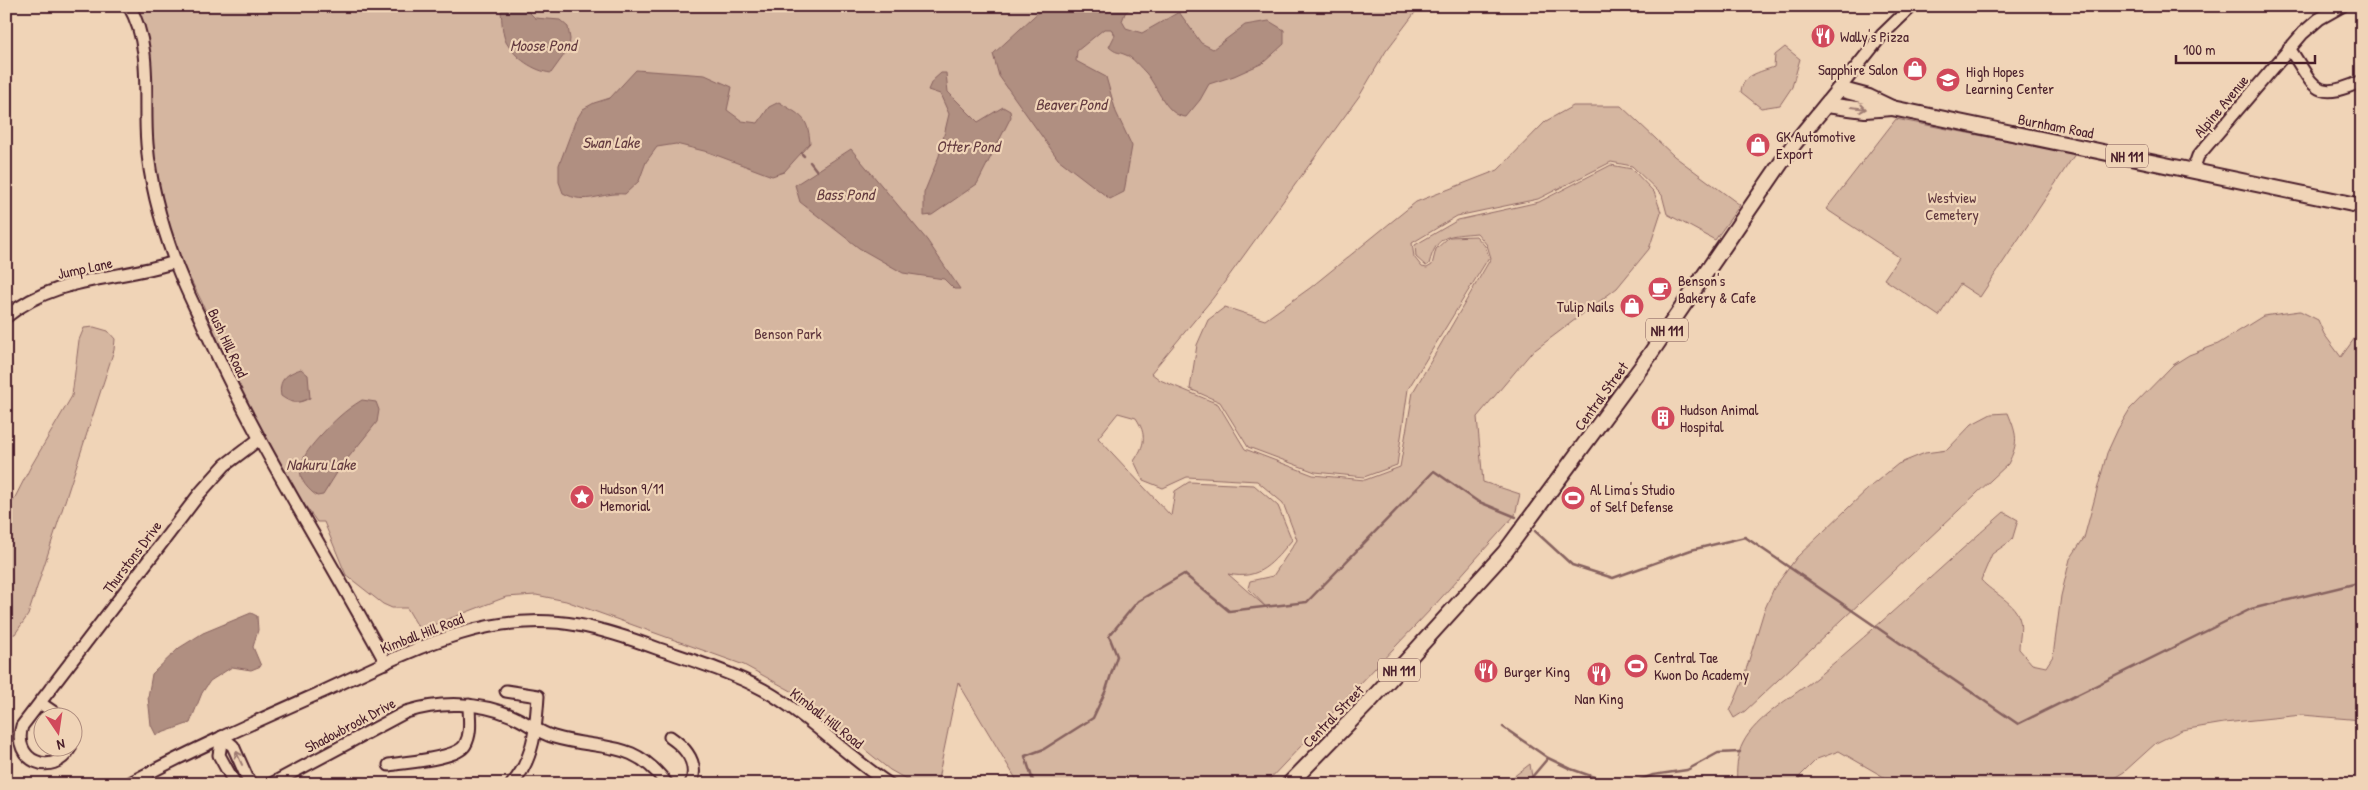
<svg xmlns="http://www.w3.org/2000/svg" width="2368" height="790" font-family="'Patrick Hand',sans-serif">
<rect width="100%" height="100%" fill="#f0d4b7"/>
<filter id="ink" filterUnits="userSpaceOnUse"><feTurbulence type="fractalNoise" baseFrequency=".02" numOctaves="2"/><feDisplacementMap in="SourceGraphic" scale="10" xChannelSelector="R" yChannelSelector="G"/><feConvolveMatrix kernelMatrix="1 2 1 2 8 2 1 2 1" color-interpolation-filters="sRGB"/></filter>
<g filter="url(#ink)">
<!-- green -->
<g fill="#d5b6a0" stroke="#906a66" fill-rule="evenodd">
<path d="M136,6h1284l-34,45 -26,44 -147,203 -62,75 9,7 58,24 27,45 68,26 52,5 35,-13 13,-75 78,-134 -4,-13 -10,-12c-28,3 -40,0 -48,31l-3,2 -10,-9 -1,-12 43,-25 81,-18 72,-37 21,4 22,23 7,20 -12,37 -32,39 -86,65 -54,64 6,65 37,12 -5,21 -82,92 -168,177h-246l-61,-102 -21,102h-22l-25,-14 -95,-77 -51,-28 -178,-64 -30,-6 -30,2 -86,33 -13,-22h-15l-9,-4 -37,-29 -22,-53h-7l-23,-32 -33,-62 -26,-36 -15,-47 -19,-45 -28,-55 -18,-67 -11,-154zM1118,413l18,5c11,17 9,27 -2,43l9,19 20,8 24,-11 70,4 26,22 14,37 -24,36 -23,5 -2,7 20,21 -40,-35c32,7 45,-12 64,-34l-14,-34 -24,-21 -65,-3 -14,9 -4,25 -73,-78z"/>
<path d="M1785,47l15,12 -8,28 -12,18 -19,3 -20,-16c1,-17 19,-20 33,-25l1,-12z"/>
<path d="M1573,106h48l53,50 66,49 -25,35 -48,-26 -5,-19 -30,-29 -21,-4 -73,37 -81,17 -45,27 2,14 8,10 5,1 5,-3 4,-16 13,-12 27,-1 9,10 4,11 -81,132 -11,76 -33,12 -49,-5 -67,-25 -28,-45 -30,-13 7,-44 11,-25 17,-13 40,13 45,-32 106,-86 82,-32 48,-49z"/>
<path d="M1896,119l179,35 -95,143 -20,-13 -21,32 -55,-37 15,-22 -73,-48z"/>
<path d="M2300,311l18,9 6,14 17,23 21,-29v392l-60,-5 -78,8 -42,7 -26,13 -32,29 -20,12h-208l-57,-33 -22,8 -17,17v8h-63c-1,-13 0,-30 6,-41 13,-26 51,-47 73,-65 64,-53 125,-111 188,-166l14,8 -6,20 -20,14 -11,26c12,14 35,22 39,41 2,8 -1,20 -1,28l13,15 14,3 7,-11 8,-60 9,-37 14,-21 23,-85 11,-24 12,-20 43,-44 16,-10 29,-11 45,-28z"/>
<path d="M94,327l14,4 7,8 -1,11 -86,265 -13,19 -9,1v-120l24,-47 42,-72 7,-56 5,-12z"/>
<path d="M2008,413c9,22 11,29 0,51l-263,247 -11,7 -4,-7 12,-28 22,-72 10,-23 23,-31 74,-71 27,-22 27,-11 22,-3 25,-26 19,-10z"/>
<path d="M1530,764l3,20h-29z"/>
</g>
<!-- water -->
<g fill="#b08f81" stroke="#87625f">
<path d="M517,6l8,2 10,10 25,2 8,7 2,12 -1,9 -18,25c-17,-2 -36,-15 -45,-31 -4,-8 -4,-22 -5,-31z"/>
<path d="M1045,6h88l-8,7 -3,8 4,7 16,5 37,-21 22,31 12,6 32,-24 24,-4 15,9v14l-21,19 -29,13 -25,8 -9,16 -14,17c-20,-1 -28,-30 -40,-44 -5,-5 -14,-16 -20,-18 -9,-4 -9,-1 -17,-8l6,-12 -4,-6h-7l-27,22 -1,10 30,16 10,35 16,34 -8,46 -14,7 -52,-40 -59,-83 -6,-22z"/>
<path d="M636,70l69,5 27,12 -5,23 15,11 16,2 11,-16 10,-5c21,14 29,13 31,41l-26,29 -12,4 -64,-24 -32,-8 -19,3 -11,15 -7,19 -14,13c-25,-2 -38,12 -62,-1l-4,-11v-17l16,-43 8,-13 11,-6 16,-5z"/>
<path d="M941,73h5l2,19 30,30 25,-15 7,4 1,6 -34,67 -45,31 -8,1v-23l15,-37 10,-42 -9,-20 -12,-4 4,-9z"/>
<path d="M851,149l76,91 33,49h-6l-10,-10 -41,-6 -44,-25 -59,-46 -5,-17z"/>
<path d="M301,369l7,6 2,23c-12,6 -18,6 -29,-2 -3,-16 5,-22 20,-27z"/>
<path d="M362,400l14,2 3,8 -2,12 -37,46 -17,27 -6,1c-29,-21 -15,-40 4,-61 14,-15 23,-24 41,-35z"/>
<path d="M251,613l6,3 1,14 -5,17 8,19 -10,4 -19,-3 -22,14 -8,12 -12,30 -34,12 -5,-10 -3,-28 4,-23 27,-26 24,-15z"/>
</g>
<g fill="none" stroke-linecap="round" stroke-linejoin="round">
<!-- stream -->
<g stroke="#87625f" stroke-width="2.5">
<path d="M802,154l2,2"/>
<path d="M810,162l7,9"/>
<path d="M1535,531l37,34 41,13 78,-28 54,-13 273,187 233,-115 111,-27"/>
<path d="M1503,727l45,31 23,11 43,15"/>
<path d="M1034,784l-9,-28 19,-7 49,-31 13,-28 11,-34 -8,-20 29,-35 46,-27 45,37 78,-9 127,-131 43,30 39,16"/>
<path d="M1526,784l22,-26"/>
<path d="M1629,784l24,-9 34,-5 31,-17 22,-1"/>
</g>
<defs>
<g id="minor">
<path d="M129,6c24,41 14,92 18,138 3,40 14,79 28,117 7,20 17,40 26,59 52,119 123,228 185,343"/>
<path d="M2289,48c26,38 24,55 73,33"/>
<path d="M1839,89l43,-54 30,-29"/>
<path d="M2193,170l5,-14 105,-123 16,-14 23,-13"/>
<path d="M6,317c51,-42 111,-36 169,-55"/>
<path d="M506,691l32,5c-2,32 -4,63 -26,88"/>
<path d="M40,703l22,15"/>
<path d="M222,737l11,9 17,38"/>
<path d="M222,737l-3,18 16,29"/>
<path d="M670,737c16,11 29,26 21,47"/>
<path d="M70,748c-17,31 -59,12 -48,-22l178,-233 25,-28 33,-25"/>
<path d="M389,765c17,-3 68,-6 76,-20 7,-12 4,-27 4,-40"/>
<path d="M128,784c63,-34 129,-63 194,-92 81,-37 163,-84 256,-67 28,5 54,14 81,24 35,12 72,23 105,41 46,26 81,65 125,94"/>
<path d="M271,784l135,-72c34,-11 74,-10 106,4 15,6 27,17 42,21 47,14 79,1 113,47"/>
</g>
<g id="major">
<path d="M1826,105l39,5 27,-2"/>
<path d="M1289,784l82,-84 134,-148 137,-186 152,-222 45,-55 30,8 23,11 470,98"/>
</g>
</defs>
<!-- minor casing -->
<use href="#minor" stroke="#4a1f2b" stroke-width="15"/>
<!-- major casing -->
<use href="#major" stroke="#4a1f2b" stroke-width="18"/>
<!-- minor -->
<use href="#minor" stroke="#f0d4b7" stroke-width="11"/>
<!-- major -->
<use href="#major" stroke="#f0d4b7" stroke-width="14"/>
</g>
<!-- one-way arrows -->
<defs><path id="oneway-shaft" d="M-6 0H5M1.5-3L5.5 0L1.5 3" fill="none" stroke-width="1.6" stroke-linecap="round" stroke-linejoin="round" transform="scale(1.25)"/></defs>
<g stroke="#9d7a71">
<use href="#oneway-shaft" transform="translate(1859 108) rotate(8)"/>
<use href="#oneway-shaft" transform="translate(239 758) rotate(-114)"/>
</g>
</g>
<!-- icons -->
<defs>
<symbol id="restaurant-disc" viewBox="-11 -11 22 22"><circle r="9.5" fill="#d1495b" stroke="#f0d4b7"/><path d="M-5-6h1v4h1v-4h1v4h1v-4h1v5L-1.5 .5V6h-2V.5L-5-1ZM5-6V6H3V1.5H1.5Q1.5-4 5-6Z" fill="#fff"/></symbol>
<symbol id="shop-disc" viewBox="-11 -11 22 22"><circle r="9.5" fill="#d1495b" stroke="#f0d4b7"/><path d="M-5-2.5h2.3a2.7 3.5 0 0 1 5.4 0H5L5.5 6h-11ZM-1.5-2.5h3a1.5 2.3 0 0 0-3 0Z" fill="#fff"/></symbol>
<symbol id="school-disc" viewBox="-11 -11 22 22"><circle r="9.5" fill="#d1495b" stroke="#f0d4b7"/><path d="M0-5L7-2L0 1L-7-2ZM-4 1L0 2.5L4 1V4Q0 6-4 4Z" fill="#fff"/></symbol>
<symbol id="cafe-disc" viewBox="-11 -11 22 22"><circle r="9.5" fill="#d1495b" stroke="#f0d4b7"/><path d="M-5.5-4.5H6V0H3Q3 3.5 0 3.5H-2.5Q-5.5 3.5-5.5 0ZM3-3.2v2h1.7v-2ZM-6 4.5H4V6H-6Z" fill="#fff"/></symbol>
<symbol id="building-disc" viewBox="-11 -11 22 22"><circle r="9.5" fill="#d1495b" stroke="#f0d4b7"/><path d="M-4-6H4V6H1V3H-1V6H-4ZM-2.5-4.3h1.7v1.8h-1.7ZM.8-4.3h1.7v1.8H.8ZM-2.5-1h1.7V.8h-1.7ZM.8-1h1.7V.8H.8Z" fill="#fff"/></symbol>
<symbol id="sight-disc" viewBox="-11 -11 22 22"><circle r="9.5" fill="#d1495b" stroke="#f0d4b7"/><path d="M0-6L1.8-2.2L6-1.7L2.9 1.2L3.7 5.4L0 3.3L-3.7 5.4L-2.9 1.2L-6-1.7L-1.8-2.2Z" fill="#fff"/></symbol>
<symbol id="stadium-disc" viewBox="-11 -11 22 22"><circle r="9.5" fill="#d1495b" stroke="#f0d4b7"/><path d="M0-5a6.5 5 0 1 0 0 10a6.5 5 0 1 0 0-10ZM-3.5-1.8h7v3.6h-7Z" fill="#fff"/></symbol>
</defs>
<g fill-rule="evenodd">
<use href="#restaurant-disc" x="1809" y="22" width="28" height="28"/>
<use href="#shop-disc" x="1901" y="55" width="28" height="28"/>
<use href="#school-disc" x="1934" y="66" width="28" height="28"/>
<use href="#shop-disc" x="1744" y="131" width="28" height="28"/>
<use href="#cafe-disc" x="1646" y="275" width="28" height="28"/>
<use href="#shop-disc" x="1618" y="292" width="28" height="28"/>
<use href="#building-disc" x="1649" y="404" width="28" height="28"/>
<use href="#sight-disc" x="568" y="483" width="28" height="28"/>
<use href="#stadium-disc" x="1559" y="484" width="28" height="28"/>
<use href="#stadium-disc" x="1622" y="652" width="28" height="28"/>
<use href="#restaurant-disc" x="1472" y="657" width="28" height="28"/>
<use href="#restaurant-disc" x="1585" y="660" width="28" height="28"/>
</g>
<g text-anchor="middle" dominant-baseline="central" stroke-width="4.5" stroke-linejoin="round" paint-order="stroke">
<!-- shield labels -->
<g fill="#f0d4b7" stroke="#7c5555" stroke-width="1">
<rect x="2106" y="144.5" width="42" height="23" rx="4"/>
<rect x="1646" y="318.5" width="42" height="23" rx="4"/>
<rect x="1378" y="658.5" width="42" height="23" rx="4"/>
</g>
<g font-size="14" font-weight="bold" fill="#4a1f2b">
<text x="2127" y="156">NH 111</text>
<text x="1667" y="330">NH 111</text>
<text x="1399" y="670">NH 111</text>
</g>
<!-- poi labels -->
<g font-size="15" fill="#4a1f2b" stroke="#f0d4b7" text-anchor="start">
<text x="1840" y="36">Wally's Pizza</text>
<text x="1898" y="69" text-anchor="end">Sapphire Salon</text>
<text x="1966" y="71">High Hopes<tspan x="1966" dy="17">Learning Center</tspan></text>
<text x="1776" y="136">GK Automotive<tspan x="1776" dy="17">Export</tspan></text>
<text x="1678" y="280">Benson's<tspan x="1678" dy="17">Bakery &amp; Cafe</tspan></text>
<text x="1614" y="306" text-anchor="end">Tulip Nails</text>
<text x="1680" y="409">Hudson Animal<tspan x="1680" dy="17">Hospital</tspan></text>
<text x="600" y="488">Hudson 9/11<tspan x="600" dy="17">Memorial</tspan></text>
<text x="1590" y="489">Al Lima's Studio<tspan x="1590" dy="17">of Self Defense</tspan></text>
<text x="1654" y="657">Central Tae<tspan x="1654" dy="17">Kwon Do Academy</tspan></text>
<text x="1504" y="671">Burger King</text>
<text x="1599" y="698" text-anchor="middle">Nan King</text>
</g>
<!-- street labels -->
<g font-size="15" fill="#4a1f2b" stroke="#f0d4b7">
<text transform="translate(2221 106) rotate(-50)">Alpine Avenue</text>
<text transform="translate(2056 126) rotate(11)">Burnham Road</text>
<text transform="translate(85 268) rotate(-12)">Jump Lane</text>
<text transform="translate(228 343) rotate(65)">Bush Hill Road</text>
<text transform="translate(1601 396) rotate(-54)">Central Street</text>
<text transform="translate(132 557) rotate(-53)">Thurstons Drive</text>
<text transform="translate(422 633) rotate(-21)">Kimball Hill Road</text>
<text transform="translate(1333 716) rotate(-46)">Central Street</text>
<text transform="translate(827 718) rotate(38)">Kimball Hill Road</text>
<text transform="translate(350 725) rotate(-28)">Shadowbrook Drive</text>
</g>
<!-- park labels -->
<g font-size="15" fill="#5f363d" stroke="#f0d4b7">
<text x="1952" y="197">Westview<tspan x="1952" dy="17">Cemetery</tspan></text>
<text x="788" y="333">Benson Park</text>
</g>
<!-- water labels -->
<g font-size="16" font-style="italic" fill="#643b40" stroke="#f0d4b7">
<text x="543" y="45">Moose Pond</text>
<text x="1071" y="104">Beaver Pond</text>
<text x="611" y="142">Swan Lake</text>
<text x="968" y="146">Otter Pond</text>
<text x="845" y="194">Bass Pond</text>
<text x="321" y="464">Nakuru Lake</text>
</g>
</g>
<!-- margin -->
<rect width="2368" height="790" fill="none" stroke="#f0d4b7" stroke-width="25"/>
<rect x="12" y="12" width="2343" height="765" fill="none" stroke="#4a1f2b" stroke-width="2" filter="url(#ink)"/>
<!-- north arrow -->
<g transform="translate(58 732) rotate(167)"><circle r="24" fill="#f0d4b7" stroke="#ae8c7f"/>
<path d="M0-4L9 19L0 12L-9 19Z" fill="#d1495b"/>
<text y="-8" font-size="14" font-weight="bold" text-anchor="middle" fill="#4a1f2b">N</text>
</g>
<!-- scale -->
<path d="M2176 55v8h139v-8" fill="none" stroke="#4a1f2b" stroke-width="2.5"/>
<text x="2183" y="55" font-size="15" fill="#4a1f2b" stroke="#f0d4b7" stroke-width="4" paint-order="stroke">100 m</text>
</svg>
